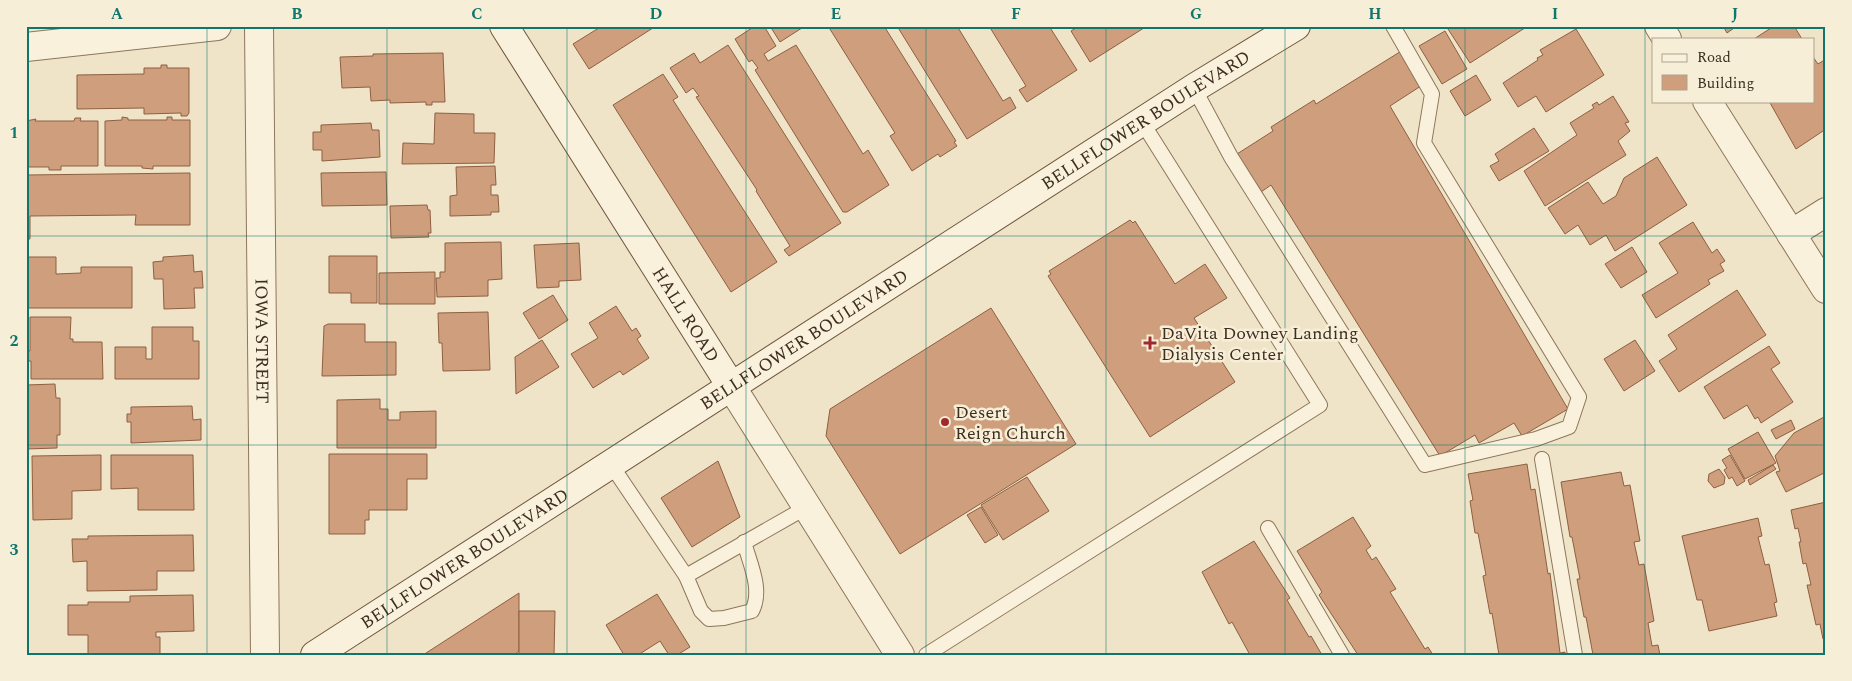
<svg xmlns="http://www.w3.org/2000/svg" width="1852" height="681" font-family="Spectral,serif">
<rect width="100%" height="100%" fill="#f0e4c8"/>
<!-- building -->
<g fill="#cf9f7d" stroke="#8d5f41">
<path d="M602,26h54l-67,43 -16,-25z"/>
<path d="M755,26h9l12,20 -12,8 4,7 28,-16 67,109 5,-4 21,35 -42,27h-4l-88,-142 3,-2 -6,-8 -3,2 -14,-23z"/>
<path d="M770,26h35l-25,16z"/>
<path d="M828,26h56l72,115 -2,1 3,4 -17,11 -2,-3 -26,17 -22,-35 5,-3z"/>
<path d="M897,26h60l46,75 7,-4 6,11 -49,31z"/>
<path d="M989,26h60l28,44 -50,32 -8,-12 7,-4z"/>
<path d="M1079,26h68l-57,36 -19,-31z"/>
<path d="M1446,26h82l-58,37z"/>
<path d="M1723,26h14l-10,7z"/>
<path d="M1774,26h20l8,13h-48z"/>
<path d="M1576,29l28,46 -58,37 -10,-16 -18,11 -15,-24 35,-23 -1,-2 6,-3 -3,-5z"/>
<path d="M1445,31l22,38 -25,15 -23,-38z"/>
<path d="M728,45l113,178 -52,33 -5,-6 6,-4 -34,-55 1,-1 -61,-93 3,-1 -6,-8 -7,5 -16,-25 24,-15 6,10z"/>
<path d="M1403,50l21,34 -34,22 178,303 -46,27 -8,-13 -35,20 -4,-8 -35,21 -169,-271 -10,7 -24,-38 36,-23 -2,-4 43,-27 2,4z"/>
<path d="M443,53l2,49h-13v3h-6v-3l-36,1v-3l-19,1 -1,-14 -28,1 -2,-31 33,-1v-2z"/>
<path d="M1813,57l5,7 8,-5v70l-30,20 -27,-48h44z"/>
<path d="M161,65h6v3h22v45l-2,3h-6v-3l-37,1v-6l-67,1v-34l67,-1v-6h17z"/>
<path d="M663,74l15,23 -5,3 104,162 -46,30 -118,-187z"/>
<path d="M1476,75l15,25 -26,16 -15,-25z"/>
<path d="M1613,96l16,26 -4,1 5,8 -12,10 8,14 -81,51 -21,-35 53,-36 -7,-12 24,-15 -2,-3 5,-3 2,3z"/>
<path d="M435,113l39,1v19h21l-1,30 -92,1 1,-21 31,1z"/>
<path d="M122,117l6,1v2h39v-3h5v3h18v46h-37v3l-11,-1v-2h-37v-45l17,-1z"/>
<path d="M75,118h6l-1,3h18v45h-37v4h-12v-3h-23v-46l10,-2 -1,2h39z"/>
<path d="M371,123l1,7h7l1,27 -58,4v-11h-9v-18h8v-7z"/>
<path d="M1534,128l15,23 -50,30 -9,-15 9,-5 -4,-7z"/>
<path d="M1657,157l30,48 -72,46 -9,-16 -16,10 -12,-20 -13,9 -17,-26 40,-26 15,22 13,-8 8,-18z"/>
<path d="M495,166l1,19h-5v10h7l1,17h-8v3l-41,1v-20l7,-1 -1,-28z"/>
<path d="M386,172l1,33 -65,1 -1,-33z"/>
<path d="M190,173v52h-55l1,-10 -106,1v23h-4v-64z"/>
<path d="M427,205l1,5h2l1,23h-3l1,4 -38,1 -1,-32z"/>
<path d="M1130,220l3,3 2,-2 40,63 30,-20 22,34 -33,20 41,64 -85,55 -102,-161 3,-2 -2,-3z"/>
<path d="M1693,222l19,31 5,-4 8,12 -5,3 4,7 -16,9 2,4 -54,34 -14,-23 36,-22 -19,-30z"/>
<path d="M501,242l1,37 -14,1v16l-51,1 -1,-19h4v-6h5v-29z"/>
<path d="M579,243l2,37 -22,1v6l-22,1 -3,-43z"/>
<path d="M1632,247l15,25 -26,16 -16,-24z"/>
<path d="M193,255l1,17 8,-1 1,17h-9l1,20 -31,1 -1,-30h-9l-1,-17 10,-1v-4z"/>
<path d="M329,256h48v47h-26v-10h-22z"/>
<path d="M26,257h30v17l25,-1v-6h51v41h-106z"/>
<path d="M435,272v32h-56v-31z"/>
<path d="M1737,290l29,45 -87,57 -20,-31 18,-12 -9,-14z"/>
<path d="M553,295l15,25 -29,19 -16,-26z"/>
<path d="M616,306l16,25 4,-3 5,8 -4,3 12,19 -26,17 -3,-4 -27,17 -22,-34 27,-16 -9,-15z"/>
<path d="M991,308l85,136 -176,110 -74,-118 4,-27z"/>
<path d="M488,312l2,58 -47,1 -1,-28h-3l-1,-30z"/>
<path d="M30,317h41l-1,22h3v3h29l1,37h-72v-18h-3v-10h2z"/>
<path d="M328,324h37v18h31v33l-74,1 2,-50z"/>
<path d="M152,327h41v14h6v38h-84v-32h31v12h6z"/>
<path d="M542,340l17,27 -43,27 -1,-37z"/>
<path d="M1635,340l20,31 -31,20 -20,-32z"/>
<path d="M1769,346l11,17 -9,6 22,33 -32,21 -3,-6 -3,2 -8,-14 -23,14 -20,-32z"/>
<path d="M55,384l1,14h4v37h-3v13l-31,1v-64z"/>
<path d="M380,399v10h8v11h12v-8l36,-1v37h-99v-48z"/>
<path d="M192,406l1,14 8,-1v21l-70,3v-21h-4v-8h4v-7z"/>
<path d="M1824,417l2,4v51l-40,20 -10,-20 4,-1 -5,-15 19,-23z"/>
<path d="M1791,420l4,9 -19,10 -5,-9z"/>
<path d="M1758,432l18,31 -31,16 -17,-30z"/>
<path d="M329,454h98v25h-20v31h-38v10h-4v14h-36z"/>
<path d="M101,455v35l-29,1v28l-39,1 -1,-64z"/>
<path d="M111,455h82l1,55h-56v-22l-27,1z"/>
<path d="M1730,455l15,26 -8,5 -5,-9 -3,2 -5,-9 3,-2 -5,-8z"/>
<path d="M718,461l22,56 -48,30 -31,-49z"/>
<path d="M1527,464l4,26 4,-1 13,85 2,-1 10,80 5,-1v3h-66l-7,-42 -2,1 -7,-38 3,-1 -8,-42h-3l-5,-32 3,-1 -5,-26z"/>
<path d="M1773,465l3,4 -26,16 -2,-5z"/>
<path d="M1719,469l6,8 -1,7 -10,4 -6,-7 1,-7z"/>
<path d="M1621,472l3,14 6,-1 10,56 -6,1 5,23 5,-1 10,57 -6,2 4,23 6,-1 2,10h-67l-7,-38h-2l-7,-38h3l-8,-42h-2l-9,-55z"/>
<path d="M1027,477l22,34 -46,29 -22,-35z"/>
<path d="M1826,502v136l-3,1 -3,-15 -4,1 -9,-40h4l-5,-22 -3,1 -4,-22h2l-3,-14 -3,1 -4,-19z"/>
<path d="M981,507l17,28 -13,8 -18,-28z"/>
<path d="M1353,517l18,29 -5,4 6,10 4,-3 20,32 -6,3 35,57 3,-2 5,8h-75l-39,-60 3,-3 -25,-41z"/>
<path d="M1758,518l4,18 -4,1 7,28 4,-1 8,38 -3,1 3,13 -68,15 -7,-31h-5l-15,-64z"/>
<path d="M193,535l1,36h-37v19l-70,1v-30l-14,1 -1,-23h16v-3z"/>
<path d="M1254,541l36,57 -3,2 22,37 2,-1 11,19h-72l-18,-33 -3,2 -27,-52z"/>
<path d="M519,593v58l-5,4h-91z"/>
<path d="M657,594l33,53 -13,8h-8l-9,-14 -22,14h-14l-18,-30z"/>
<path d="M193,595l1,36 -38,1v5h4v16l-2,2h-70v-20h-20v-30h20v-3h42v-6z"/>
<path d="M519,611h36l-1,44h-35z"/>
</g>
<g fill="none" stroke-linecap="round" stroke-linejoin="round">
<defs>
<g id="lane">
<path d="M1194,88l37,69 194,308 111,-26 33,-12 10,-30 -155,-254 8,-49 -39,-68"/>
<path d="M1542,459l33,196"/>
<path d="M610,463l76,113 15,35 8,8 15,-1 28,-7c11,-21 -2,-47 -8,-69"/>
<path d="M1268,528l74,127"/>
<path d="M686,576l121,-69"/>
<path d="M926,655l394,-250 -178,-283"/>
</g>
<g id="street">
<path id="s1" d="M259,26l6,629"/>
<path d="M1659,26l8,13"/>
<path d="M26,47l191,-21"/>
<path d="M1707,101l119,188"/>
<path d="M1791,234l35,-22"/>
<path d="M731,386l169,269"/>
</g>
<g id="secondary">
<path id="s2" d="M504,26l227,360"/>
<path id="s3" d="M315,655l879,-567 102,-62"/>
</g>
</defs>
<!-- lane casing -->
<use href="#lane" stroke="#8d765c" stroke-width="16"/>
<!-- street casing -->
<use href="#street" stroke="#8d765c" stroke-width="30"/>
<!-- secondary casing -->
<use href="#secondary" stroke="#6f573f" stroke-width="30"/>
<!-- lane -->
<use href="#lane" stroke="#faf1dc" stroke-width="14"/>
<!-- street -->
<use href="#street" stroke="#faf1dc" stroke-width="28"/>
<!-- secondary -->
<use href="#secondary" stroke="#faf1dc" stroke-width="28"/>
</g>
<!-- grid -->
<path fill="none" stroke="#0f766e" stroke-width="1" stroke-opacity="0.55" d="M207,26v629M387,26v629M567,26v629M746,26v629M926,26v629M1106,26v629M1285,26v629M1465,26v629M1645,26v629M26,236h1800M26,445h1800"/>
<!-- markers -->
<g fill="#9e2a2b" stroke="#f7eed8" stroke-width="2">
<path d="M1147.5 335.5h5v5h5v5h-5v5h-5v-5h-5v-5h5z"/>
<circle cx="945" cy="422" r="5"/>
</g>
<g text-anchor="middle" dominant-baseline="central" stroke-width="5" stroke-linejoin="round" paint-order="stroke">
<!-- street labels -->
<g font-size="18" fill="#3d2e20" stroke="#f7eed8">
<text stroke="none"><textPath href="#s3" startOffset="988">BELLFLOWER BOULEVARD</textPath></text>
<text stroke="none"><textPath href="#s2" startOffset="341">HALL ROAD</textPath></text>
<text stroke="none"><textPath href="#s3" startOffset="582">BELLFLOWER BOULEVARD</textPath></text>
<text stroke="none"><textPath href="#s1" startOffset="315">IOWA STREET</textPath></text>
<text stroke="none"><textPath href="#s3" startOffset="178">BELLFLOWER BOULEVARD</textPath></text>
</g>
<!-- poi labels -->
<g font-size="18" fill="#3d2e20" stroke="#f7eed8" text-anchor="start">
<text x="1161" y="333">DaVita Downey Landing<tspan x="1161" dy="21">Dialysis Center</tspan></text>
<text x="955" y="412">Desert<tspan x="955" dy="21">Reign Church</tspan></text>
</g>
</g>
<!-- border -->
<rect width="1852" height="681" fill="none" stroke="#f7eed8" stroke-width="55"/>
<!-- legend -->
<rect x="1652" y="38" width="162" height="65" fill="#f7eed8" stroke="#ada18e"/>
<rect x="1662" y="54" width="25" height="8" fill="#faf1dc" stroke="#ada18e"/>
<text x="1697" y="62" font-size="15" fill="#3d2e20">Road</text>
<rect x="1662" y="75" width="25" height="15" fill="#cf9f7d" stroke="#ada18e"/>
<text x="1697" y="88" font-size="15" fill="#3d2e20">Building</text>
<rect x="28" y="28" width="1796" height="626" fill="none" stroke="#0f766e" stroke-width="2"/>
<g font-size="16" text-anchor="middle" font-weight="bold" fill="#0f766e">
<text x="117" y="19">A</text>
<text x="297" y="19">B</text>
<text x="477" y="19">C</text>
<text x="656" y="19">D</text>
<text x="836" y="19">E</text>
<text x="1016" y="19">F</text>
<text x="1196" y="19">G</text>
<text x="1375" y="19">H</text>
<text x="1555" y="19">I</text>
<text x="1735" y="19">J</text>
<text x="14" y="138">1</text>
<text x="14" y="346">2</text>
<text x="14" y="555">3</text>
</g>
</svg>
